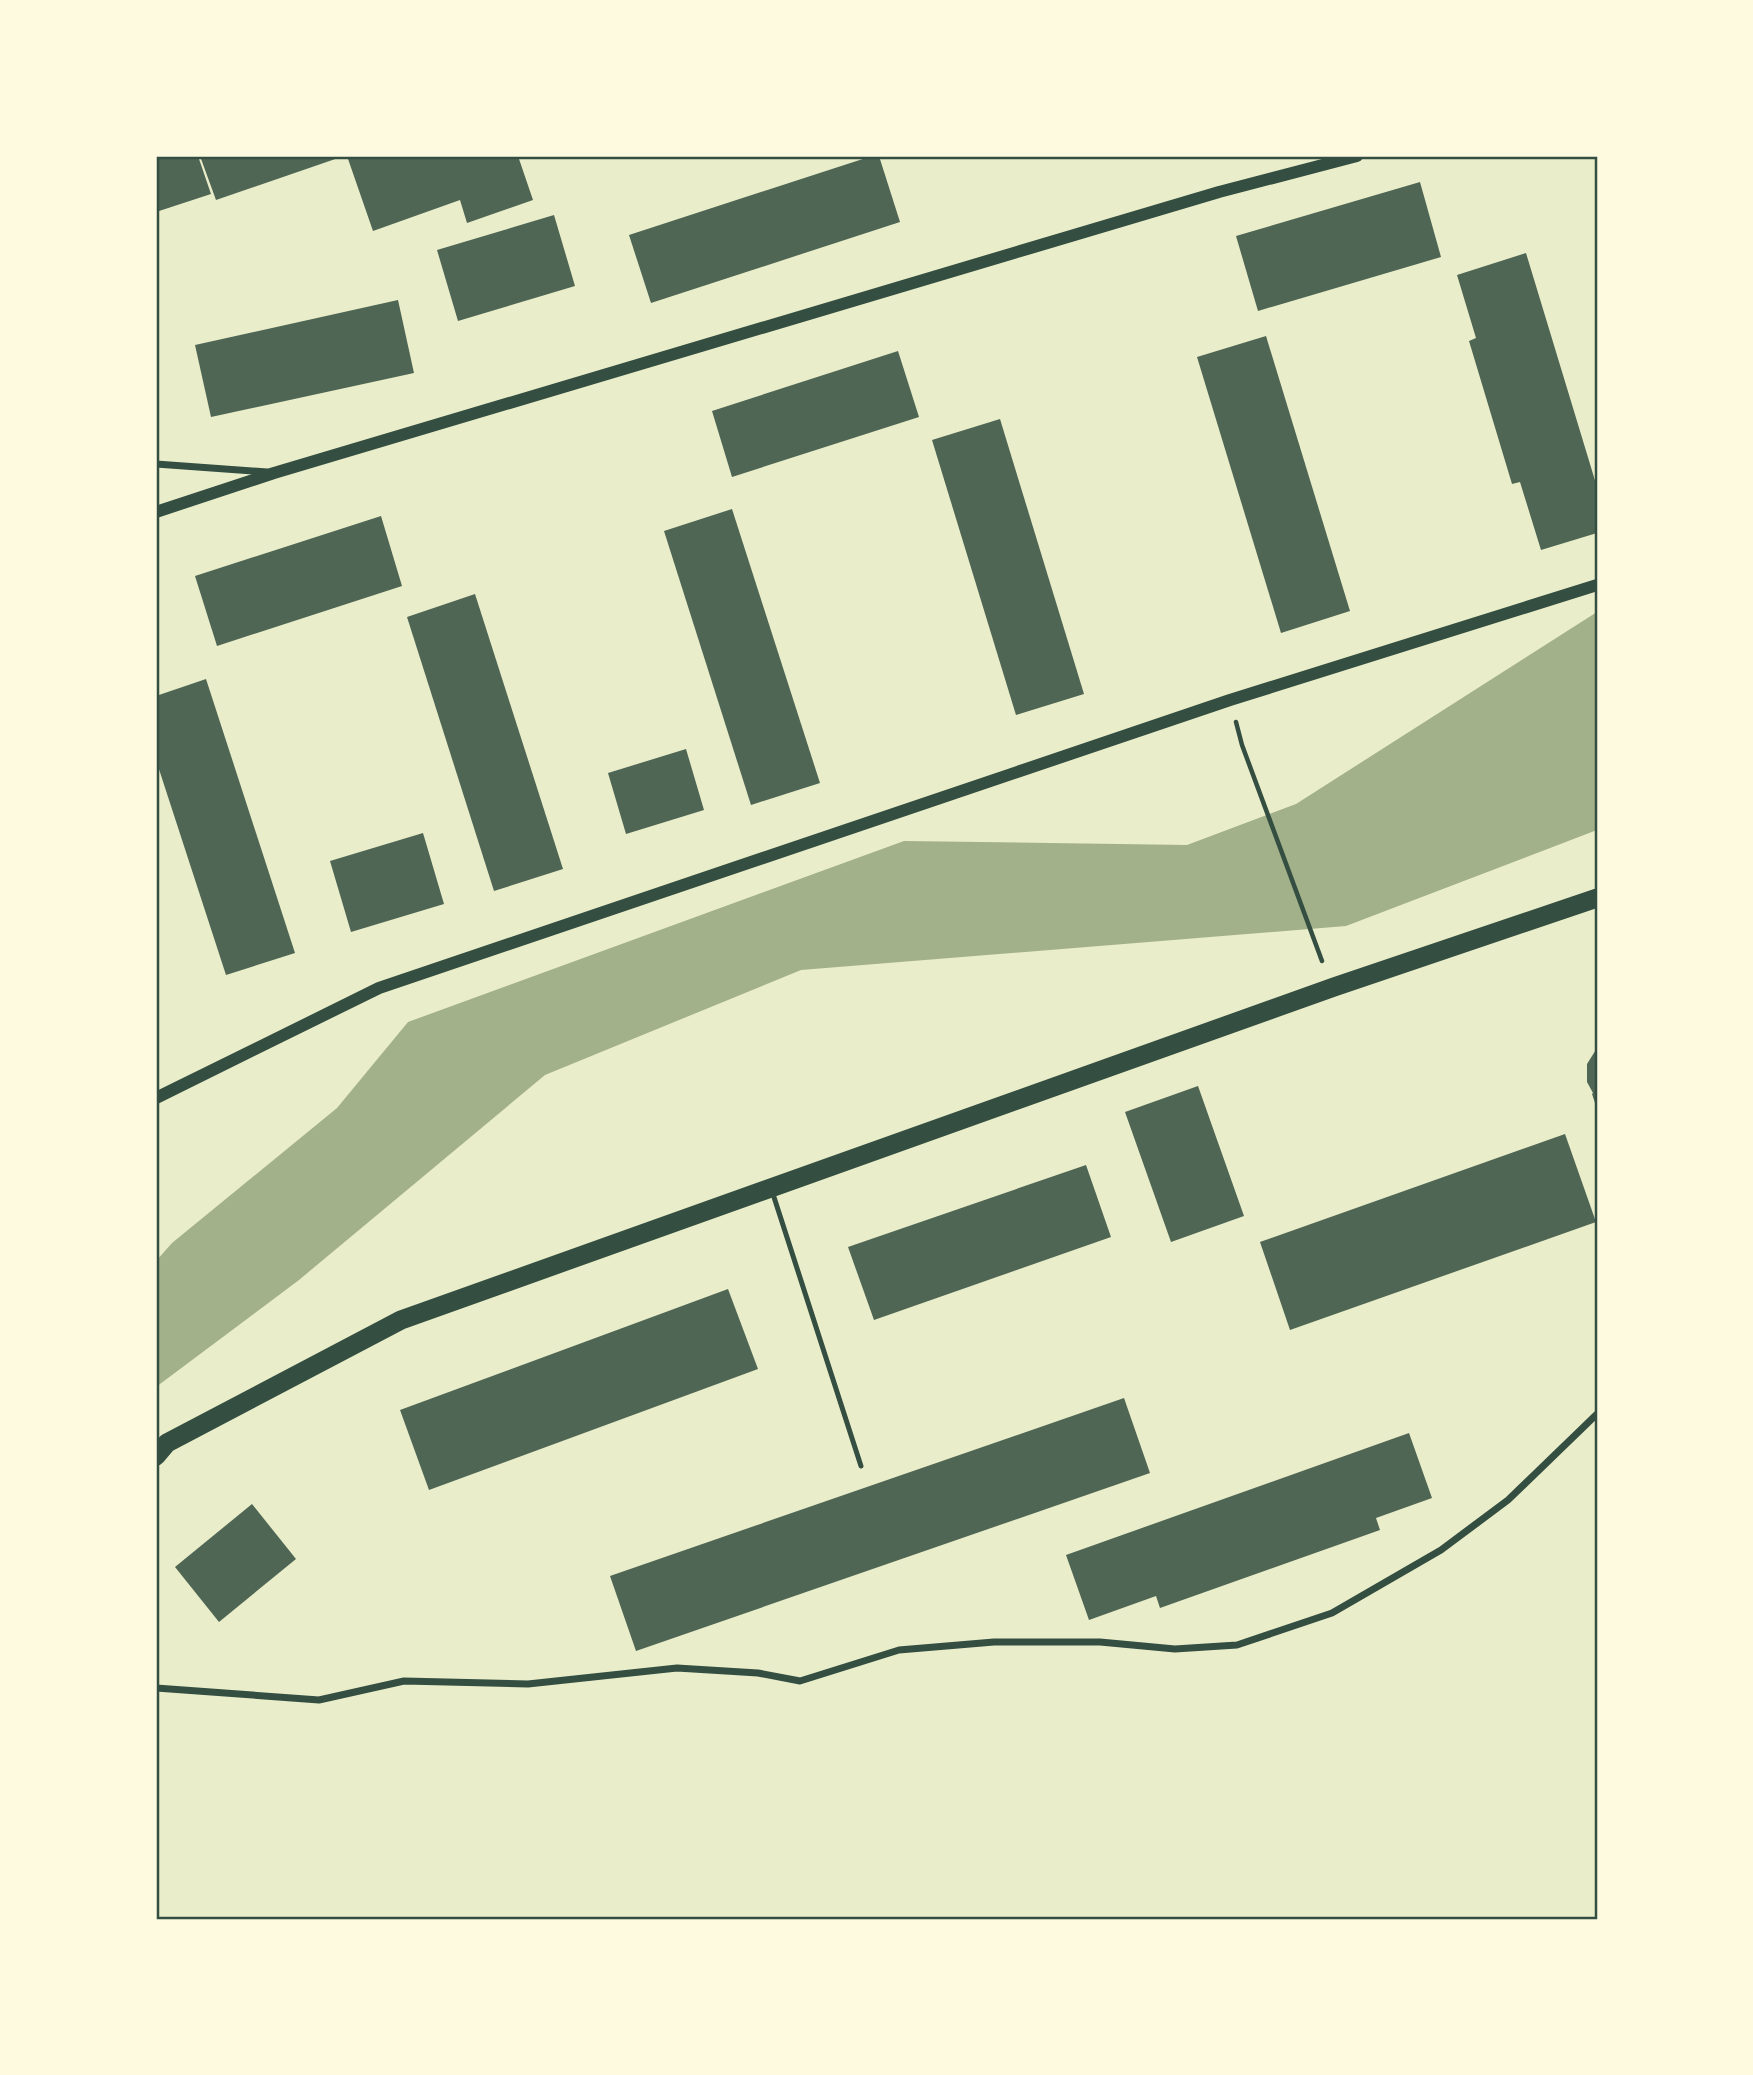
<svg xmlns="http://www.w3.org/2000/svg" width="1753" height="2075" font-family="'Space Grotesk',sans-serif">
<rect width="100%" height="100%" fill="#e9edc9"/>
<!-- water -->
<path fill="#a3b18a" d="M1597,612v218l-251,96 -545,44 -256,105 -246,205 -143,107v-126l16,-18 165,-135 71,-86 496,-181 283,4 109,-41z"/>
<!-- building -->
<g fill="#4f6655">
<path d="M156,156h42l13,38 -55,18z"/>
<path d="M200,156h144l-128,44z"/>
<path d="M347,156h171l15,44 -66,23 -7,-23 -87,31z"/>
<path d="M872,156h7l21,66 -249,81 -22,-68z"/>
<path d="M1420,182l21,75 -183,54 -22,-75z"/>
<path d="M554,215l21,71 -117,35 -21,-71z"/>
<path d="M1526,253l71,234v46l-56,17 -21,-68 -8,2 -43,-143 7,-3 -19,-63z"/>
<path d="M398,300l16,73 -203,44 -16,-72z"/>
<path d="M1266,336l84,275 -69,22 -84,-276z"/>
<path d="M898,351l21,66 -187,60 -20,-66z"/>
<path d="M1000,419l84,275 -68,21 -84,-275z"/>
<path d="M732,509l88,274 -69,22 -87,-274z"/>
<path d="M381,516l21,70 -185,60 -22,-70z"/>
<path d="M475,594l88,275 -69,22 -87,-274z"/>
<path d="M206,679l89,274 -69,22 -70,-215v-64z"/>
<path d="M686,749l18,61 -78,24 -18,-61z"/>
<path d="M423,833l21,71 -93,28 -21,-71z"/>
<path d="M1597,1048v61l-5,-15 1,-1 -6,-11v-18z"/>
<path d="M1198,1086l46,130 -73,26 -46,-130z"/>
<path d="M1565,1134l31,88 -306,108 -30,-88z"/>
<path d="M1086,1165l25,72 -237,83 -26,-73z"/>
<path d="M728,1289l30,80 -329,121 -29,-80z"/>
<path d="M1124,1398l26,75 -514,178 -26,-75z"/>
<path d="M1409,1433l23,65 -56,20 4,12 -220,78 -4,-12 -67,24 -23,-65z"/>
<path d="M252,1504l44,55 -77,63 -44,-55z"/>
</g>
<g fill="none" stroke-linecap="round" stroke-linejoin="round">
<!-- path -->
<path stroke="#344e41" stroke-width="4.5" d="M1236,722l6,23 80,216"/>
<!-- service -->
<path stroke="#344e41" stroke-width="5" d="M772,1191l89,275"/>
<!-- minor -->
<g stroke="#344e41" stroke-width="7">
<path d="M156,464l111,8"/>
<path d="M156,1688l163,12 85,-19 124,3 149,-16 81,5 42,8 99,-31 95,-8h106l75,7 62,-4 95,-32 109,-63 67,-50 89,-86"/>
</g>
<!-- tertiary -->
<g stroke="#344e41" stroke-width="12">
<path d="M156,512l118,-39 945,-281 138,-36"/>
<path d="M156,1098l223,-110 851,-288 367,-115"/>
</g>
<!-- trunk -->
<path stroke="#344e41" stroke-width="19" d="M156,1456l11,-13 234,-123 933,-333 263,-89"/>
</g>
<!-- border -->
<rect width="1753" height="2075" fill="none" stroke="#fefae0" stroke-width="315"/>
<rect x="158" y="158" width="1438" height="1760" fill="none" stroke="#344e41" stroke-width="2.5"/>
</svg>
